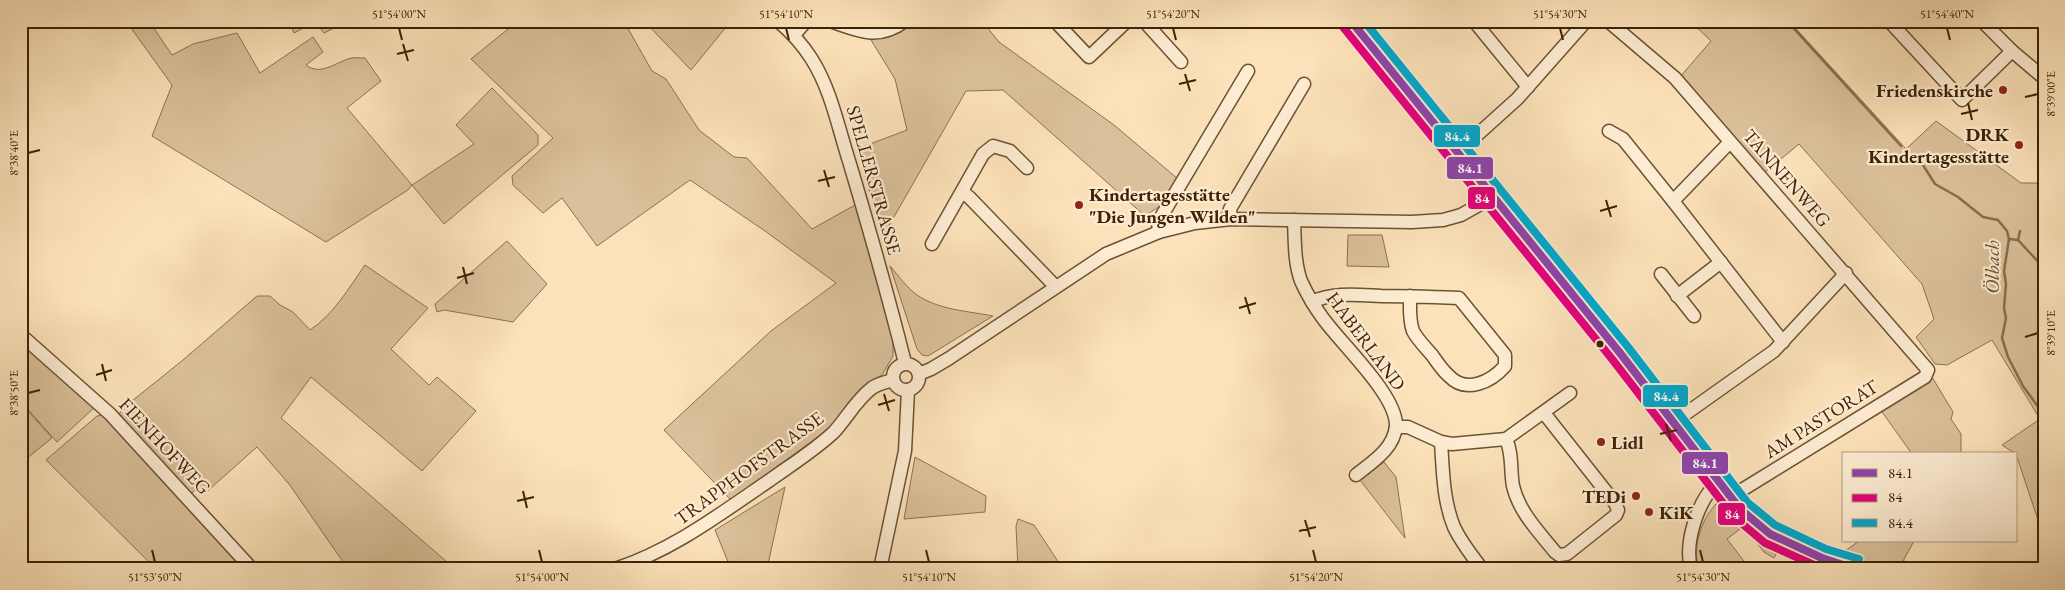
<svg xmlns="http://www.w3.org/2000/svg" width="2065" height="590" font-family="'EB Garamond',serif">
<rect width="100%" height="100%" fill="#fce2ba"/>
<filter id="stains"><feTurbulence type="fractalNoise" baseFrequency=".004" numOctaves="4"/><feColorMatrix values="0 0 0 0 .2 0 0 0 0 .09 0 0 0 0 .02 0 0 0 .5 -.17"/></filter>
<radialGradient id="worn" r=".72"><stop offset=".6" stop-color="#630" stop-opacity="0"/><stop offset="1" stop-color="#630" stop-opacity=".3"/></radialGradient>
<!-- green -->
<g fill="#dbc19b" stroke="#8c7250">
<path d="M126,21h23l23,34 21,-11 44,-11 23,40 53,-36 10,15 -17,13c14,11 29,-2 42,-6 5,-2 11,-1 17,-1l16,23 -34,27 65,77 62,-41 -18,-19 36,-37 46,47v10l-94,79 -32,-39 -4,5 -82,52 -174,-106 20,-51z"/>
<path d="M289,21h59l-24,12 -9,-11 -21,11z"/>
<path d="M518,21h111l-3,4 26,46 14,8 33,51 35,27 13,1 65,71 43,-24 38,129v22l-11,19 -15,8 -37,45 -99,72 -67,-70 107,-99 65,-48 -71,-52 -75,-51 -93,66 -35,-48 -19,15 -30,-28 -1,-9 41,-38 -82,-79z"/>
<path d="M644,21h87l-40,49z"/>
<path d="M909,21h73l17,21 115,83 64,54 -15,25 -18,12 -142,-126 -37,1 -83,145 -26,-87 50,-19 -12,-51 -24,-39 23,-5z"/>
<path d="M1690,21h99l117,128 30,-28 85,62h23v355l-28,-84 -14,-9 38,-26 -48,-79 -45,25 -12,-1 -19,-27 18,-18 -12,-35 -123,-140 -42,35 -83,-95 37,-43z"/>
<path d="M1348,235h34l7,32 -42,-1z"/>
<path d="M507,241l40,43 -34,38 -69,-12 -7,2 -2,-8z"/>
<path d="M365,265l63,43 -37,41 38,36 8,-8 39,34 -54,60 -111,-94 -30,41 174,151h-107l-59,-85 -32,-37 -54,48 -6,-7 -7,7 -72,-79 4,-7 61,-49 74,-64h13l10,9 13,7 17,18c23,-15 39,-42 55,-65z"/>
<path d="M890,266c8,9 17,22 27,29 22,15 51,16 76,21l-65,40 -6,-1 -5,-6z"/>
<path d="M21,342l74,65 -38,35 -36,-40z"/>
<path d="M1932,377l21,35 -2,7 10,15v20h-49l-32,-45z"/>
<path d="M21,403l31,35 -31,25z"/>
<path d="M103,415l140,154h-87l-110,-109 51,-44z"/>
<path d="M915,457l71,39 -1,16 -81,7z"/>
<path d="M1384,462l12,15 9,61 -45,-58z"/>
<path d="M785,487l-18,82h-36l-16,-39z"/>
<path d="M1717,503c14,3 20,15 30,24 26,21 58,31 89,42h-21l-6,-3 -4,3 -4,-2 2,-5 -26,-10 -3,6 -10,-6 -20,-26 -17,13 23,30h-51c-7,-22 2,-50 18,-66z"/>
<path d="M1018,519l16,6 29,44h-45l-2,-43z"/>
<path d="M1859,541h55l-11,20 24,3v5h-52l-37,-13z"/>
</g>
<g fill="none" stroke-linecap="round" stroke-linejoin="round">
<!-- stream -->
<g stroke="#886e4d" stroke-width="2.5">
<path d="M1787,21l114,125"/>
<path d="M1912,158l11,7 12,19 23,13 25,20 15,3 9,11 2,8 -5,32 2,13 -2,24 2,10 -4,20 6,19 15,29 21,29"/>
<path d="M2009,239l9,1 26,28"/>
<path d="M2018,240l2,-9"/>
</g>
<defs>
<g id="minor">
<path d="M778,21c13,11 24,23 33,37 20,31 27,69 38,103 20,67 39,134 56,202"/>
<path d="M830,21c29,10 48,20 75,0"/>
<path d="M1055,21l34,36 38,-36"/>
<path d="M1144,21l37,41"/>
<path d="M1351,21l269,332 120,156 30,25 52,24 34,11"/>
<path d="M1474,21l54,66"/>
<path d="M1608,21l67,57 253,292 -3,7 -188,116 -6,6"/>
<path d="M1889,21l73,79 50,-49"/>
<path d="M1982,21l30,30 32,27"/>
<path d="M794,35l12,-14"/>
<path d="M1609,131l14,8 50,62 110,141"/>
<path d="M1457,153l60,-54 69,-78"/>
<path d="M962,192l7,5 86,89"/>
<path d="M1673,201l57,-59"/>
<path d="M1231,219l-1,-10 74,-125"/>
<path d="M1294,220c1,20 0,42 7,61 6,13 13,25 21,36 19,27 75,78 74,109 -2,23 -24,36 -40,49"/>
<path d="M1159,232l-1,-10 90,-151"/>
<path d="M932,244l51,-90 10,-8 17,5 17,17"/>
<path d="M1661,274l33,42"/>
<path d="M1677,296l44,-34"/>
<path d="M1312,302c21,-10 46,-7 69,-6 26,0 52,1 78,2l46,57v11c-14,16 -39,28 -56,10 -7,-6 -12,-14 -17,-21 -6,-7 -15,-16 -19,-24 -4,-11 -3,-23 -3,-35"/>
<path d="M21,335l89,79 142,155"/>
<circle cx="906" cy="377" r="13"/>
<path d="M919,374l12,-5 17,-10 158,-105 53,-22 36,-9 36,-4 181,3 31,-2 18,-5 32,-18"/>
<path d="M1674,422l100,-71 72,-78"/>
<path d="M1396,427h12l33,15 11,2 54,-5 64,-46"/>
<path d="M1506,439c7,15 4,31 7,47 6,26 26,46 42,66l4,3 8,-1 49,-39 2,-5 -3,-7 -71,-90"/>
<path d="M1441,442c2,29 2,58 13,85 7,15 18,29 28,42"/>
<path d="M615,569c58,-19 105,-55 155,-89 21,-15 45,-30 64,-48 13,-14 22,-32 38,-44 5,-4 14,-6 21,-8"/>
<path d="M880,569l25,-118 3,-61"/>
<path d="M1691,569c-7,-27 7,-69 27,-87"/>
</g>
</defs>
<!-- minor casing -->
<use href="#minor" stroke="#6c5233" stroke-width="15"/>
<!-- minor -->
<use href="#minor" stroke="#fdecd2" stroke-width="12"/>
<defs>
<path id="bus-1" d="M1351,21l269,332 120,156 30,25 52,24 33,11"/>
<path id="bus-2" d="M1343,27l269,332 121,157 32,27 58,26"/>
<path id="bus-3" d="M1364,21l264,326 119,155 28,23 51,24 33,10"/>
</defs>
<!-- bus-1 casing -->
<use href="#bus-1" stroke="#fdecd2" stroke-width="11"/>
<!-- bus-2 casing -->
<use href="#bus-2" stroke="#fdecd2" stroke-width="11"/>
<!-- bus-3 casing -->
<use href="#bus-3" stroke="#fdecd2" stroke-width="11"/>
<!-- bus-1 -->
<use href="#bus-1" stroke="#8e44ad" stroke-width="8"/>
<!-- bus-2 -->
<use href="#bus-2" stroke="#e5007d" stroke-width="8"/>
<!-- bus-3 -->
<use href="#bus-3" stroke="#00a9ce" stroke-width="8"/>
</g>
<!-- ticks -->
<path fill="none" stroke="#3c2206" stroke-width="2" d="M399,28l3,12M786,28l3,12M1173,28l3,12M1560,28l3,12M1947,28l3,12M403,44l5,17M397,54l17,-4M1185,74l5,17M1179,84l17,-4M2025,97l13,-3M1968,103l4,17M1961,114l17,-4M28,153l12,-3M824,170l5,17M818,181l17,-4M1606,200l5,17M1600,211l17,-5M463,267l4,17M457,278l17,-5M1245,297l5,17M1239,308l17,-5M2025,337l13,-4M102,364l4,17M96,375l16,-5M28,393l12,-3M884,394l5,17M878,405l17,-5M1666,424l5,17M1660,434l17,-4M523,491l4,17M517,501l17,-4M1305,520l5,17M1299,531l17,-4M152,550l3,12M539,550l3,12M926,550l3,12M1313,550l3,12M1700,550l3,12"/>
<!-- markers -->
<g fill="#8f2418" stroke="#fdecd2" stroke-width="2">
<circle cx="2003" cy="90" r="5"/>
<circle cx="2019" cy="145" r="5"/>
<circle cx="1079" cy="205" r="5"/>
<circle cx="1601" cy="442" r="5"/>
<circle cx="1636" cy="496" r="5"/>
<circle cx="1649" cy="512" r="5"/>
</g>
<circle fill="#3c2206" stroke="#fdecd2" stroke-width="2" cx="1600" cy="344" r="4.5"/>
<g text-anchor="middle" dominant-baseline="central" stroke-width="4.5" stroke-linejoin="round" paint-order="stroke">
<!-- poi labels -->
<g font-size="19" font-weight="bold" fill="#3c2206" stroke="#fdecd2" text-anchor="end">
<text x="1993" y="90">Friedenskirche</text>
<text x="2009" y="134">DRK<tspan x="2009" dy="22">Kindertagesstätte</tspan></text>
<text x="1089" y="194" text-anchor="start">Kindertagesstätte<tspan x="1089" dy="22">"Die Jungen Wilden"</tspan></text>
<text x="1611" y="442" text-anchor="start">Lidl</text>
<text x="1626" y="496">TEDi</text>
<text x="1659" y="512" text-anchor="start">KiK</text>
</g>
<!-- street labels -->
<g font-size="19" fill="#3c2206" stroke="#fdecd2">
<text transform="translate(1787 178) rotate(49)">TANNENWEG</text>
<text transform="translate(874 180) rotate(74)">SPELLERSTRASSE</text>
<text transform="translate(1366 341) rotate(53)">HABERLAND</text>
<text transform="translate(1821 419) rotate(-32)">AM PASTORAT</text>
<text transform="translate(165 446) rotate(47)">FIENHOFWEG</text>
<text transform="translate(749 468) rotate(-36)">TRAPPHOFSTRASSE</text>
</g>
<!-- water labels -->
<g font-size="20" font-style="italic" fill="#684e30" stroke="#fdecd2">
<text transform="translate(1992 267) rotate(-90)">Ölbach</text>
</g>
</g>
<g stroke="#fdecd2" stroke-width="2">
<rect x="1433" y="124" width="48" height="24" rx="5" fill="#00a9ce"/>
<rect x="1446" y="156" width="48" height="24" rx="5" fill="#8e44ad"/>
<rect x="1467" y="186" width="29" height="24" rx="5" fill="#e5007d"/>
<rect x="1642" y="384" width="47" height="24" rx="5" fill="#00a9ce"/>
<rect x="1681" y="451" width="48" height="24" rx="5" fill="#8e44ad"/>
<rect x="1717" y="502" width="29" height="24" rx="5" fill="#e5007d"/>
</g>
<g font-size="14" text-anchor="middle" font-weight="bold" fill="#fff">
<text x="1457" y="141">84.4</text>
<text x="1470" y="173">84.1</text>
<text x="1482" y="203">84</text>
<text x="1666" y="401">84.4</text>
<text x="1705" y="468">84.1</text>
<text x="1732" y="519">84</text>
</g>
<!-- margin -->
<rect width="2065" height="590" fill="none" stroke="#fce2ba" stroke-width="55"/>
<!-- legend -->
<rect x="1842" y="452" width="175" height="90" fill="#fdecd2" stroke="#b09b80"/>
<rect x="1852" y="469" width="25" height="8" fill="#8e44ad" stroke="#b09b80"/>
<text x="1888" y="478" font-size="15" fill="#3c2206">84.1</text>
<rect x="1852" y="494" width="25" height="8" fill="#e5007d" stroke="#b09b80"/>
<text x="1888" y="502" font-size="15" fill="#3c2206">84</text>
<rect x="1852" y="519" width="25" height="8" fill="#00a9ce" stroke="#b09b80"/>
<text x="1888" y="528" font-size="15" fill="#3c2206">84.4</text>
<rect x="28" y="28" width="2010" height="534" fill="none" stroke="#3c2206" stroke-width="2"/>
<g font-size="12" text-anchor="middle" fill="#3c2206">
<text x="399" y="18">51°54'00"N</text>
<text x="786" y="18">51°54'10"N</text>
<text x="1173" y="18">51°54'20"N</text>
<text x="1560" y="18">51°54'30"N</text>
<text x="1947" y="18">51°54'40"N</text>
<text transform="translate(2051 94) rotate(-90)" y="4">8°39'00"E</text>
<text transform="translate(14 153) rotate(-90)" y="4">8°38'40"E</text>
<text transform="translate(2051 333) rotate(-90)" y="4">8°39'10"E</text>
<text transform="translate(14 393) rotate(-90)" y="4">8°38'50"E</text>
<text x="155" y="581">51°53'50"N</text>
<text x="542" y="581">51°54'00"N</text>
<text x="929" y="581">51°54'10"N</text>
<text x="1316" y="581">51°54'20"N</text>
<text x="1703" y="581">51°54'30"N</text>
</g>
<rect width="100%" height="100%" filter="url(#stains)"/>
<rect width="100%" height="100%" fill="url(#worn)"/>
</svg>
